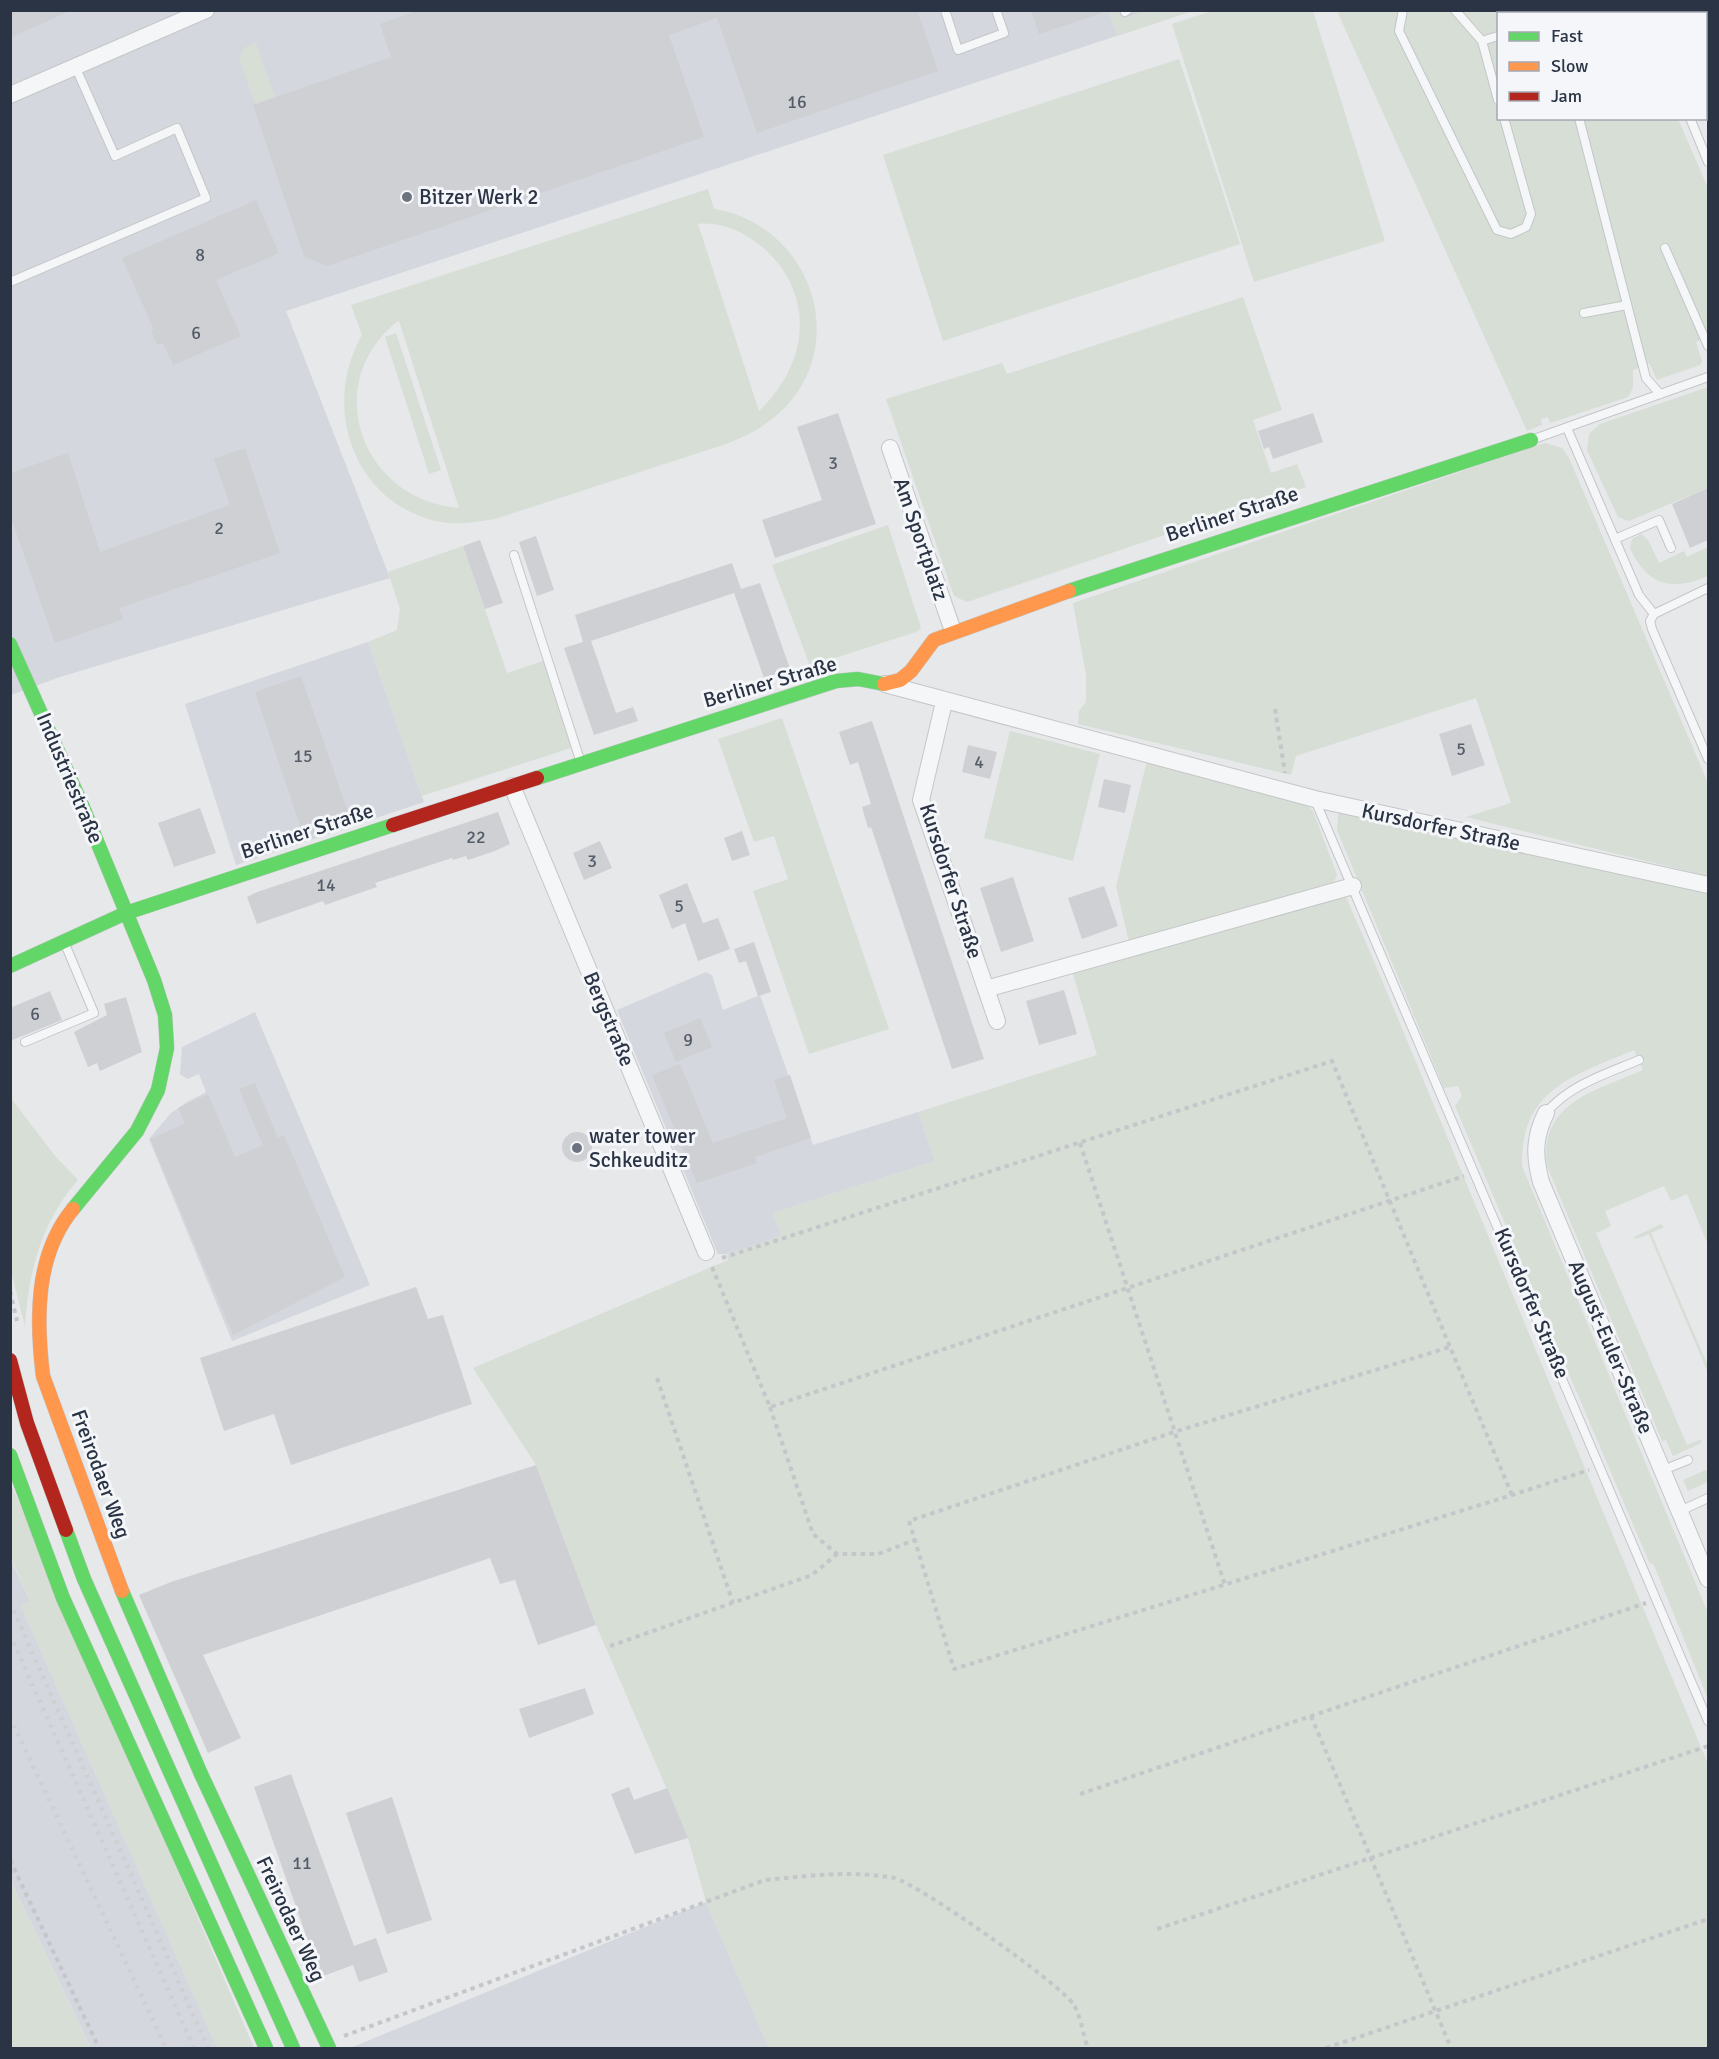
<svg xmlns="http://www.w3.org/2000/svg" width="1719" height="2059" font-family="Signika,sans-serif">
<rect width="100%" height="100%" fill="#e6e8ea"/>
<!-- built -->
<g fill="#d4d7dd">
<path d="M11,11h1181l-906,300 104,267 -330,99 -49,18z"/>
<path d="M368,642l56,160 -188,63 -51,-161z"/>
<path d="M706,972l6,3 11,35 37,-15 53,150 105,-33 17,49 -162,52 8,23 -54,18h-9l-101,-244z"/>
<path d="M255,1012l115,273 -138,56 -83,-202 22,-26 16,-11 19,-10 -7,-18 -12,5 -7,-5 2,-27z"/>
<path d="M10,1558l20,43 -9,5 196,442h-126l-80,-167z"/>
<path d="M706,1902l63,146h-419z"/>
</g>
<!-- green -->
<g fill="#d6ded6" fill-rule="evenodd">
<path d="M1215,10l98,1 72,230 -131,41 -82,-258z"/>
<path d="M1108,11h10l4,8 23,-8h47l-75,25z"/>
<path d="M1337,11h295l1,2 -135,1v104l180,1 30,69v149l-12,5 6,19 -2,4 -43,15 -8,-17 -16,7v18l-5,9 -78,26 -2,-6 -7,2 1,6 -15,6z"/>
<path d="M256,43l19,54 -20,7 -16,-46 4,-10z"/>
<path d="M1179,59l61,185 -297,97 -60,-186z"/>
<path d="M708,189l6,20c80,12 128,102 89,174 -17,31 -45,49 -77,61l-231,75c-18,3 -37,6 -54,3 -86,-16 -121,-114 -79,-187l-11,-30zM698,224c22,-3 46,8 63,22 56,47 48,118 -2,165zM398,321h1l60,187c-98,-8 -140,-125 -61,-187z"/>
<path d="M1243,297l39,113 -29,10 18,53 26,-9 9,23 -339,115 -13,-6 -68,-197 116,-36 5,11z"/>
<path d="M396,333l45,137 -12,4 -44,-137z"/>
<path d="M1708,387v101l-79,33 -11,-4 -31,-67 2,-16 11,-10z"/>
<path d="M1545,443l17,5 7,10 139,325v93l-242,-59 45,-14 -35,-105 -180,58 -5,19 -213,-51 1,-13 7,-9v-27l-13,-72z"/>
<path d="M888,525l33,103 -5,4 -106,34 -38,-101z"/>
<path d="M1641,534l7,6 11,23 25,-12 3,6 21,-10v29c-37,16 -61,9 -78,-28l2,-9z"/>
<path d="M463,546l44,127 36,-12 28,87 -149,48 -54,-154 29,-12 3,-21 -12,-37z"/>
<path d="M782,718l107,311 -80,25 -56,-163 35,-12 -14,-43 -20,6 -36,-103z"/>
<path d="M1010,731l90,23 -27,107 -89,-23z"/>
<path d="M1147,761l155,40 11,10 24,64 -3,7 -205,60 -13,-56z"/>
<path d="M1339,806l369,88v351l-21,-51 -16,7 -7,-15 -59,25 6,15 -15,7 91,212 15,-6 -1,4 -28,13 -7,-16 -4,1 -115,-275c-8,-64 49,-75 96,-96l-9,-20c-59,25 -114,39 -112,116l186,447v86l-54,-134 -5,-3 -194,-456 7,-10 -4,-10 -14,2 -107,-258z"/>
<path d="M1339,897h7l30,69 332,798v284h-939l-63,-146 -18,-64 -92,-213 -60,-160 -63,-97 255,-108 -1,-6 54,-18 -8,-23 162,-52 -17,-49 179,-57 -24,-81z"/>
<path d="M10,1097l45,59 23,24c-36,40 -50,93 -53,146l-14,-55z"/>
<path d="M1661,1224l3,3 -13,6 57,133v7l-59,-139 -13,5 -2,-2z"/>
<path d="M1708,1469v13l-20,9 -5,-11z"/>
<path d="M10,1482l244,566h-37l-196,-442 9,-5 -19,-43z"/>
<path d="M11,1881l69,145 11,22h-80z"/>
</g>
<!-- building -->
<g fill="#ced0d3">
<path d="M10,10h62l-62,28z"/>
<path d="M419,10h498l21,61 -181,62 -40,-115 -48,17 35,102 -377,129 -23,-10 -51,-151 138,-48 -11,-33z"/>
<path d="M1031,10h70l1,3 -63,21z"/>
<path d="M256,200l23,53 -63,27 25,56 -68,29 -10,-22 -6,2 -6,-14 3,-1 -32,-72z"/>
<path d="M838,413l38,111 -101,34 -13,-38 60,-20 -25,-73z"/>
<path d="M1313,413l10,29 -50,17 -4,-12 -5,2 -6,-18z"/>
<path d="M245,448l35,105 -161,55 4,11 -68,24 -45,-128v-42l58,-20 32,99 130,-47 -16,-46z"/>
<path d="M1708,488v52l-18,8 -18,-44z"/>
<path d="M536,536l18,54 -17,6 -18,-54z"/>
<path d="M480,540l23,63 -18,6 -22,-63z"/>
<path d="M732,563l9,26 19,-6 30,86 -26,9 -30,-85 -143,48 25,72 17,-6 5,14 -44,14 -30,-87 19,-6 -8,-27z"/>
<path d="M301,676l50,145 -47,16 -49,-145z"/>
<path d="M872,721l112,338 -32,10 -81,-242 -3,1 -6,-21 9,-3 -13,-42 -8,3 -11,-33z"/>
<path d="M1471,724l14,41 -33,11 -13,-42z"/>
<path d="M968,745l29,7 -7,27 -28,-7z"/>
<path d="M1104,779l27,6 -6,28 -27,-6z"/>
<path d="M200,808l16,45 -42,14 -16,-44z"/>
<path d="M498,812l12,32 -15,7 -27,9 -2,-4 -13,4 -1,-2 -77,25 2,4 -52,18 -2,-4 -66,23 -10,-27 10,-5z"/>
<path d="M742,831l8,24 -18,6 -8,-23z"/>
<path d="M600,841l12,27 -28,12 -11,-27z"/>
<path d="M1013,877l21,64 -33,11 -21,-64z"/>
<path d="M687,883l16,40 15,-5 12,31 -32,12 -13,-38 -13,6 -13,-34z"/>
<path d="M1104,886l14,40 -36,13 -14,-41z"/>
<path d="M754,942l17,50 -13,4 -12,-35 -7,2 -5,-14z"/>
<path d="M1064,990l13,44 -38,11 -13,-44z"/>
<path d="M50,991l12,29 -52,21v-33z"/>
<path d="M126,997l16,55 -42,19 -3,-8 -9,4 -14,-35 33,-17 -3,-11z"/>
<path d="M700,1018l12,29 -36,15 -12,-29z"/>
<path d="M680,1064l33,79 74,-25 -13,-38 16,-5 21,63 -56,19 2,6 -60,20 -45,-108z"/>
<path d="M255,1083l23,55 6,-3 61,142 -112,58 -83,-196 35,-15 -7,-16 30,-14 27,63 28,-12 -24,-56z"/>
<circle cx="577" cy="1147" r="15"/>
<path d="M416,1287l12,32 15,-4 29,89 -181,61 -17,-51 -50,17 -24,-73z"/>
<path d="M536,1465l60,160 -58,20 -23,-65 -15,4 -10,-26 -287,97 38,83 -33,15 -69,-158 32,-13z"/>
<path d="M585,1688l9,26 -65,24 -10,-29z"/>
<path d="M291,1774l63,172 22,-8 12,34 -29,10 -6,-17 -35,13 -5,-16 2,-1 -61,-174z"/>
<path d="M629,1787l5,13 33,-12 21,50 -53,16 -24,-60z"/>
<path d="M392,1797l40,123 -45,14 -41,-121z"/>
</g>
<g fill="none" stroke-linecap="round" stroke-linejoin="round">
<defs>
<g id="lane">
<path d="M945,10l13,40 46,-17 -8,-23"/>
<path d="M1403,10l-4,21 98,199 14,4 15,-7 5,-13 -27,-96"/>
<path d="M1455,10l27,31 16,59"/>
<path d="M1552,10l1,4"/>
<path d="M1643,10l2,4"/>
<path d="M1125,12l3,-2"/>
<path d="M1482,41l16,-5"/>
<path d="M1579,118l67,260 14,16"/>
<path d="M1690,118l18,44"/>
<path d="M1665,248l43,98"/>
<path d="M10,282l196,-84 -29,-70 -62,28 -40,-90"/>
<path d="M1584,313l43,-8"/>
<path d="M1567,428l72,167 15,19 -4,7 2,8 56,130"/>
<path d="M1534,439l174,-62"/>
<path d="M1615,539l44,-19 12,28"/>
<path d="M514,555l67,208"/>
<path d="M1654,614l54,-26"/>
<path d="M1315,800l393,921"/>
<path d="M25,1042l69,-29 -29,-69"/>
<path d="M1546,1113c23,-28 60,-39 93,-53"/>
<path d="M1663,1470l25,-10"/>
<path d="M1680,1511l28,-13"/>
</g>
<g id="street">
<path d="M10,95l196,-85"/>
<path d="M890,448l63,183"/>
<path d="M885,684l430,115 393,86"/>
<path d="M944,702l-23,98 76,221"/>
<path d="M512,786l194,466"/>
<path d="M986,989l367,-103"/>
<path d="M1546,1113c-12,24 -12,43 -5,69l167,397"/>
</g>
<g id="fast">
<path d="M1069,591l462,-151"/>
<path d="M10,644l72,161 72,175 11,35 2,33 -9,42 -21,41 -64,78"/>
<path d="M537,778l299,-97 22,-2 26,5"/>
<path d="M10,966l116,-53 267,-88"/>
<path d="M10,1455l53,143 203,450"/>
<path d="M66,1530l18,49 209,469"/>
<path d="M122,1591l79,183 128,274"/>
</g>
<g id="slow">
<path d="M884,684l16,-4 11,-9 23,-31 135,-49"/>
<path d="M73,1209c-38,46 -37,110 -30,167l79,215"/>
</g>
<g id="jam">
<path d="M393,825l144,-47"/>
<path d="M10,1360l17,63 39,107"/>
</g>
</defs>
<!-- lane casing -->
<use href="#lane" stroke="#c4c6c8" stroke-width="10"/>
<!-- street casing -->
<use href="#street" stroke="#c4c6c8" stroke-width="18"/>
<!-- fast casing -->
<use href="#fast" stroke="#c4c6c8" stroke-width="15"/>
<!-- slow casing -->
<use href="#slow" stroke="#c4c6c8" stroke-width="15"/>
<!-- jam casing -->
<use href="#jam" stroke="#c4c6c8" stroke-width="15"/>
<!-- path -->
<g stroke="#c5c6ca" stroke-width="4" stroke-dasharray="4.5 4.5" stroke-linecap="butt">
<path d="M1275,709l10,64"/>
<path d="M1080,1143l145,442"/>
<path d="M722,1258l610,-197 118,286"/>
<path d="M712,1267l58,140 694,-231"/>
<path d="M10,1291l7,30"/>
<path d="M657,1378l76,225"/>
<path d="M770,1407l43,127 24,20h41l37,-14"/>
<path d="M1512,1495l-62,-148 -276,85 -265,89 45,148 558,-174 77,-25"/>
<path d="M610,1646l202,-71 25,-21"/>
<path d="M1311,1716l140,332"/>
<path d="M1080,1794l566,-191"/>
<path d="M10,1860l89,188"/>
<path d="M1157,1929l551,-183"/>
<path d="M344,2036l421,-156c43,-4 86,-10 129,-2 23,5 167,106 180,127 7,12 9,30 14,43"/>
<path d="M1326,2048l382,-129"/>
</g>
<!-- lane -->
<use href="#lane" stroke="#f5f6f7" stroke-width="8"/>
<!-- street -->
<use href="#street" stroke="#f5f6f7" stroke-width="16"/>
<!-- fast -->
<use href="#fast" stroke="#63d668" stroke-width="14"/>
<!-- slow -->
<use href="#slow" stroke="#ff974d" stroke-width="14"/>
<!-- jam -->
<use href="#jam" stroke="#b3261e" stroke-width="14"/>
<!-- rail -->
<g stroke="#cecfd2" stroke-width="4.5" stroke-dasharray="3 6" stroke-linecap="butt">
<path d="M10,1602l198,446"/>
<path d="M10,1634l184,414"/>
<path d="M10,1717l156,331"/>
</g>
</g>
<!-- markers -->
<g fill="#6c737f" stroke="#f4f6f9" stroke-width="2">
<circle cx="407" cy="197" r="6"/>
<circle cx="577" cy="1148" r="6"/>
</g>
<g text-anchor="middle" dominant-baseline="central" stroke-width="6" stroke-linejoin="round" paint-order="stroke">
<!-- number labels -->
<g font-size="18" fill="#545c69">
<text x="797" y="102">16</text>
<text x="200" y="255">8</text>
<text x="196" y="333">6</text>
<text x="833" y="463">3</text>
<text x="219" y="528">2</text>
<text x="1461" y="749">5</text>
<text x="303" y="756">15</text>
<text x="979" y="762">4</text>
<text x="476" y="837">22</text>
<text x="592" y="861">3</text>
<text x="326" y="885">14</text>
<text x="679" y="906">5</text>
<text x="35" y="1014">6</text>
<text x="688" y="1040">9</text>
<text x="302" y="1863">11</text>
</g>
<!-- poi labels -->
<g font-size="21" fill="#2b3445" stroke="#f4f6f9" text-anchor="start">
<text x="419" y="197">Bitzer Werk 2</text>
<text x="589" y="1136">water tower<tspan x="589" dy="24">Schkeuditz</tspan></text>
</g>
<!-- street labels -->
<g font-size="21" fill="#2b3445" stroke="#f4f6f9">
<text transform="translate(1232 514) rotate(-18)">Berliner Straße</text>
<text transform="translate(921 539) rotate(71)">Am Sportplatz</text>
<text transform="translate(770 682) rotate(-16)">Berliner Straße</text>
<text transform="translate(70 778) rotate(67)">Industriestraße</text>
<text transform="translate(1441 827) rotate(12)">Kursdorfer Straße</text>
<text transform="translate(307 831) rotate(-18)">Berliner Straße</text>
<text transform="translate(951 881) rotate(72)">Kursdorfer Straße</text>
<text transform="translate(609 1019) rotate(67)">Bergstraße</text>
<text transform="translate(1532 1303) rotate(67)">Kursdorfer Straße</text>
<text transform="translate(1611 1347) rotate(67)">August-Euler-Straße</text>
<text transform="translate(101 1474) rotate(70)">Freirodaer Weg</text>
<text transform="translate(291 1919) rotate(65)">Freirodaer Weg</text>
</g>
</g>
<!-- border -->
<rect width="1719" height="2059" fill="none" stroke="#2b3445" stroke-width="24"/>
<!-- legend -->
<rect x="1497" y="12" width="210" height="108" fill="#f4f6f9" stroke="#a4a8b1" stroke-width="1.5"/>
<rect x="1509" y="32" width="30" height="9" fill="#63d668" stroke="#a4a8b1" stroke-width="1.5"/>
<text x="1551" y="42" font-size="18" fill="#2b3445">Fast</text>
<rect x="1509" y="62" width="30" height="9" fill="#ff974d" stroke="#a4a8b1" stroke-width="1.5"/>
<text x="1551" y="72" font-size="18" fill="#2b3445">Slow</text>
<rect x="1509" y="92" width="30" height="9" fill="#b3261e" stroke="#a4a8b1" stroke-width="1.5"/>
<text x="1551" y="102" font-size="18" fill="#2b3445">Jam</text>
</svg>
